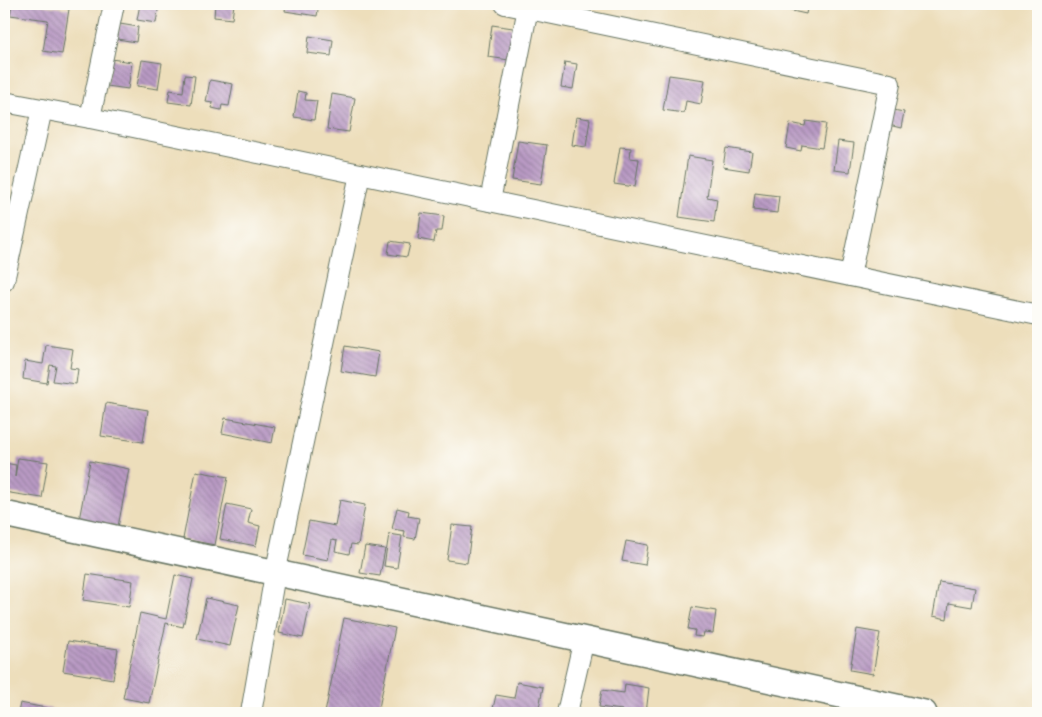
<svg xmlns="http://www.w3.org/2000/svg" width="1042" height="717" font-family="Caveat,sans-serif">
<defs>
<pattern id="building-back-hatch" width="6" height="6" patternUnits="userSpaceOnUse" patternTransform="scale(1.25)"><rect width="6" height="6" fill="#b99ac4"/><path d="M-1 5l2 2M0 0l6 6M5-1l2 2" fill="none" stroke="#967fa0"/></pattern>
</defs>
<rect width="100%" height="100%" fill="#fdfcf7"/>
<filter id="ink" filterUnits="userSpaceOnUse"><feTurbulence type="fractalNoise" baseFrequency=".02" numOctaves="2"/><feDisplacementMap in="SourceGraphic" scale="10" xChannelSelector="R" yChannelSelector="G"/><feConvolveMatrix kernelMatrix="1 2 1 2 8 2 1 2 1" color-interpolation-filters="sRGB"/></filter>
<filter id="wash" filterUnits="userSpaceOnUse"><feTurbulence type="fractalNoise" baseFrequency=".0096" numOctaves="4" result="noise"/><feDisplacementMap in="SourceGraphic" scale="20" xChannelSelector="R" yChannelSelector="G"/><feGaussianBlur stdDeviation="1.12" result="paint"/><feColorMatrix in="noise" values="0 0 0 0 0 0 0 0 0 0 0 0 0 0 0 0 0 1.4 0 .05"/><feComposite in="paint" operator="in"/></filter>
<g filter="url(#wash)">
<rect width="100%" height="100%" fill="#eddebb"/>
<g id="blocks">
<!-- building -->
<g fill="url(#building-back-hatch)">
<path d="M12,4h23l34,5 -7,45 -19,-3 5,-31 -38,-5z"/>
<path d="M140,4h19l-3,19 -19,-3z"/>
<path d="M215,4h19l-2,15 -18,-2z"/>
<path d="M286,4h33l-2,12 -32,-5z"/>
<path d="M784,4h24l-2,10 -23,-5z"/>
<path d="M120,24l18,3 -2,15 -19,-3z"/>
<path d="M492,25l21,3 -4,32 -21,-3z"/>
<path d="M309,36l24,4 -2,16 -24,-3z"/>
<path d="M111,59l21,3 -4,27 -21,-3z"/>
<path d="M142,60l20,3 -4,26 -21,-3z"/>
<path d="M565,62l12,2 -4,25 -12,-2z"/>
<path d="M185,75l10,1 -4,29 -23,-3 2,-12 13,2z"/>
<path d="M669,75l36,5 -4,24 -15,-3 -2,12 -21,-3z"/>
<path d="M210,80l23,4 -4,22 -7,-1 -1,5 -9,-2 1,-5 -7,-1z"/>
<path d="M298,91l8,2 -1,7 12,1 -3,19 -20,-3z"/>
<path d="M332,94l23,4 -6,34 -22,-3z"/>
<path d="M893,110l11,2 -3,16 -12,-3z"/>
<path d="M576,117l14,2 -4,28 -14,-2z"/>
<path d="M806,121l20,3 -4,24 -20,-3 -1,6 -15,-3 4,-25 15,3z"/>
<path d="M518,141l29,4 -6,39 -29,-4z"/>
<path d="M838,141l16,2 -4,29 -16,-2z"/>
<path d="M620,147l11,1 -1,10 9,1 -4,28 -21,-3z"/>
<path d="M726,148l26,4 -3,19 -26,-4z"/>
<path d="M688,156l24,4 -5,37 10,2 -3,23 -35,-5z"/>
<path d="M755,193l24,3 -2,17 -24,-3z"/>
<path d="M421,213l23,3 -2,15h-6l-2,11 -16,-3z"/>
<path d="M390,241l20,3 -3,13 -19,-3z"/>
<path d="M46,345l27,4 -3,19 8,1 -2,15 -23,-3 3,-15 -6,-1 -3,18 -24,-4 2,-18 18,3z"/>
<path d="M345,346l34,6 -4,25 -34,-6z"/>
<path d="M106,403l42,7 -5,32 -42,-6z"/>
<path d="M225,418l50,9 -3,16 -50,-10z"/>
<path d="M18,458l30,4 -6,36 -38,-6v-29l12,2 -1,12z"/>
<path d="M90,461l39,8 -11,58 -39,-7z"/>
<path d="M196,471l32,6 -13,68 -32,-6z"/>
<path d="M340,500l25,5 -7,40 -7,-1 -2,10 -14,-3 2,-10 -5,-1 -4,20 -26,-5 7,-34 26,5z"/>
<path d="M227,504l24,5 -3,14 12,3 -4,20 -36,-7z"/>
<path d="M397,508l12,3 -1,5 11,2 -4,21 -11,-2 1,-6 -13,-2z"/>
<path d="M452,525l20,2 -5,36 -20,-3z"/>
<path d="M389,534l13,2 -5,32 -13,-2z"/>
<path d="M626,541l22,4 -3,20 -23,-4z"/>
<path d="M365,546l20,3 -5,27 -20,-3z"/>
<path d="M87,574l46,7 -4,26 -46,-7z"/>
<path d="M175,575l18,4 -10,48 -17,-4 -17,80 -26,-5 17,-85 26,6z"/>
<path d="M939,582l36,6 -3,19 -23,-4 -2,16 -14,-3z"/>
<path d="M206,598l33,7 -9,41 -33,-7z"/>
<path d="M285,599l25,5 -7,34 -24,-5z"/>
<path d="M692,607l24,4 -3,22 -9,-1 -1,5 -9,-1 1,-6 -7,-1z"/>
<path d="M344,618l51,10 -17,85h-53z"/>
<path d="M857,629l23,4 -7,41 -23,-4z"/>
<path d="M68,641l50,8 -5,30 -50,-8z"/>
<path d="M517,682l26,5 -5,26h-46l4,-18 18,3z"/>
<path d="M625,684l24,4 -3,25h-24v-3l-23,-3 3,-17 22,3z"/>
<path d="M20,703l47,9v1h-49z"/>
</g>
</g>
</g>
<g filter="url(#ink)">
<use href="#blocks" fill-opacity="0" stroke="#677563" stroke-width="1"/>
<g fill="none" stroke-linecap="round" stroke-linejoin="round">
<defs>
<g id="minor">
<path d="M505,4l385,80 -40,192"/>
<path d="M4,102l86,16 948,197"/>
<path d="M90,118l24,-114"/>
<path d="M490,201l38,-193"/>
<path d="M4,281l38,-172"/>
<path d="M251,713l24,-139 85,-400"/>
<path d="M567,713l17,-74"/>
</g>
<path id="tertiary" d="M4,514l920,199"/>
</defs>
<!-- minor casing -->
<use href="#minor" stroke="#677563" stroke-width="22"/>
<!-- tertiary casing -->
<use href="#tertiary" stroke="#677563" stroke-width="28"/>
<!-- minor -->
<use href="#minor" stroke="#fff" stroke-width="20"/>
<!-- tertiary -->
<use href="#tertiary" stroke="#fff" stroke-width="25"/>
</g>
</g>
<!-- margin -->
<rect width="1042" height="717" fill="none" stroke="#fdfcf7" stroke-width="20"/>
</svg>
